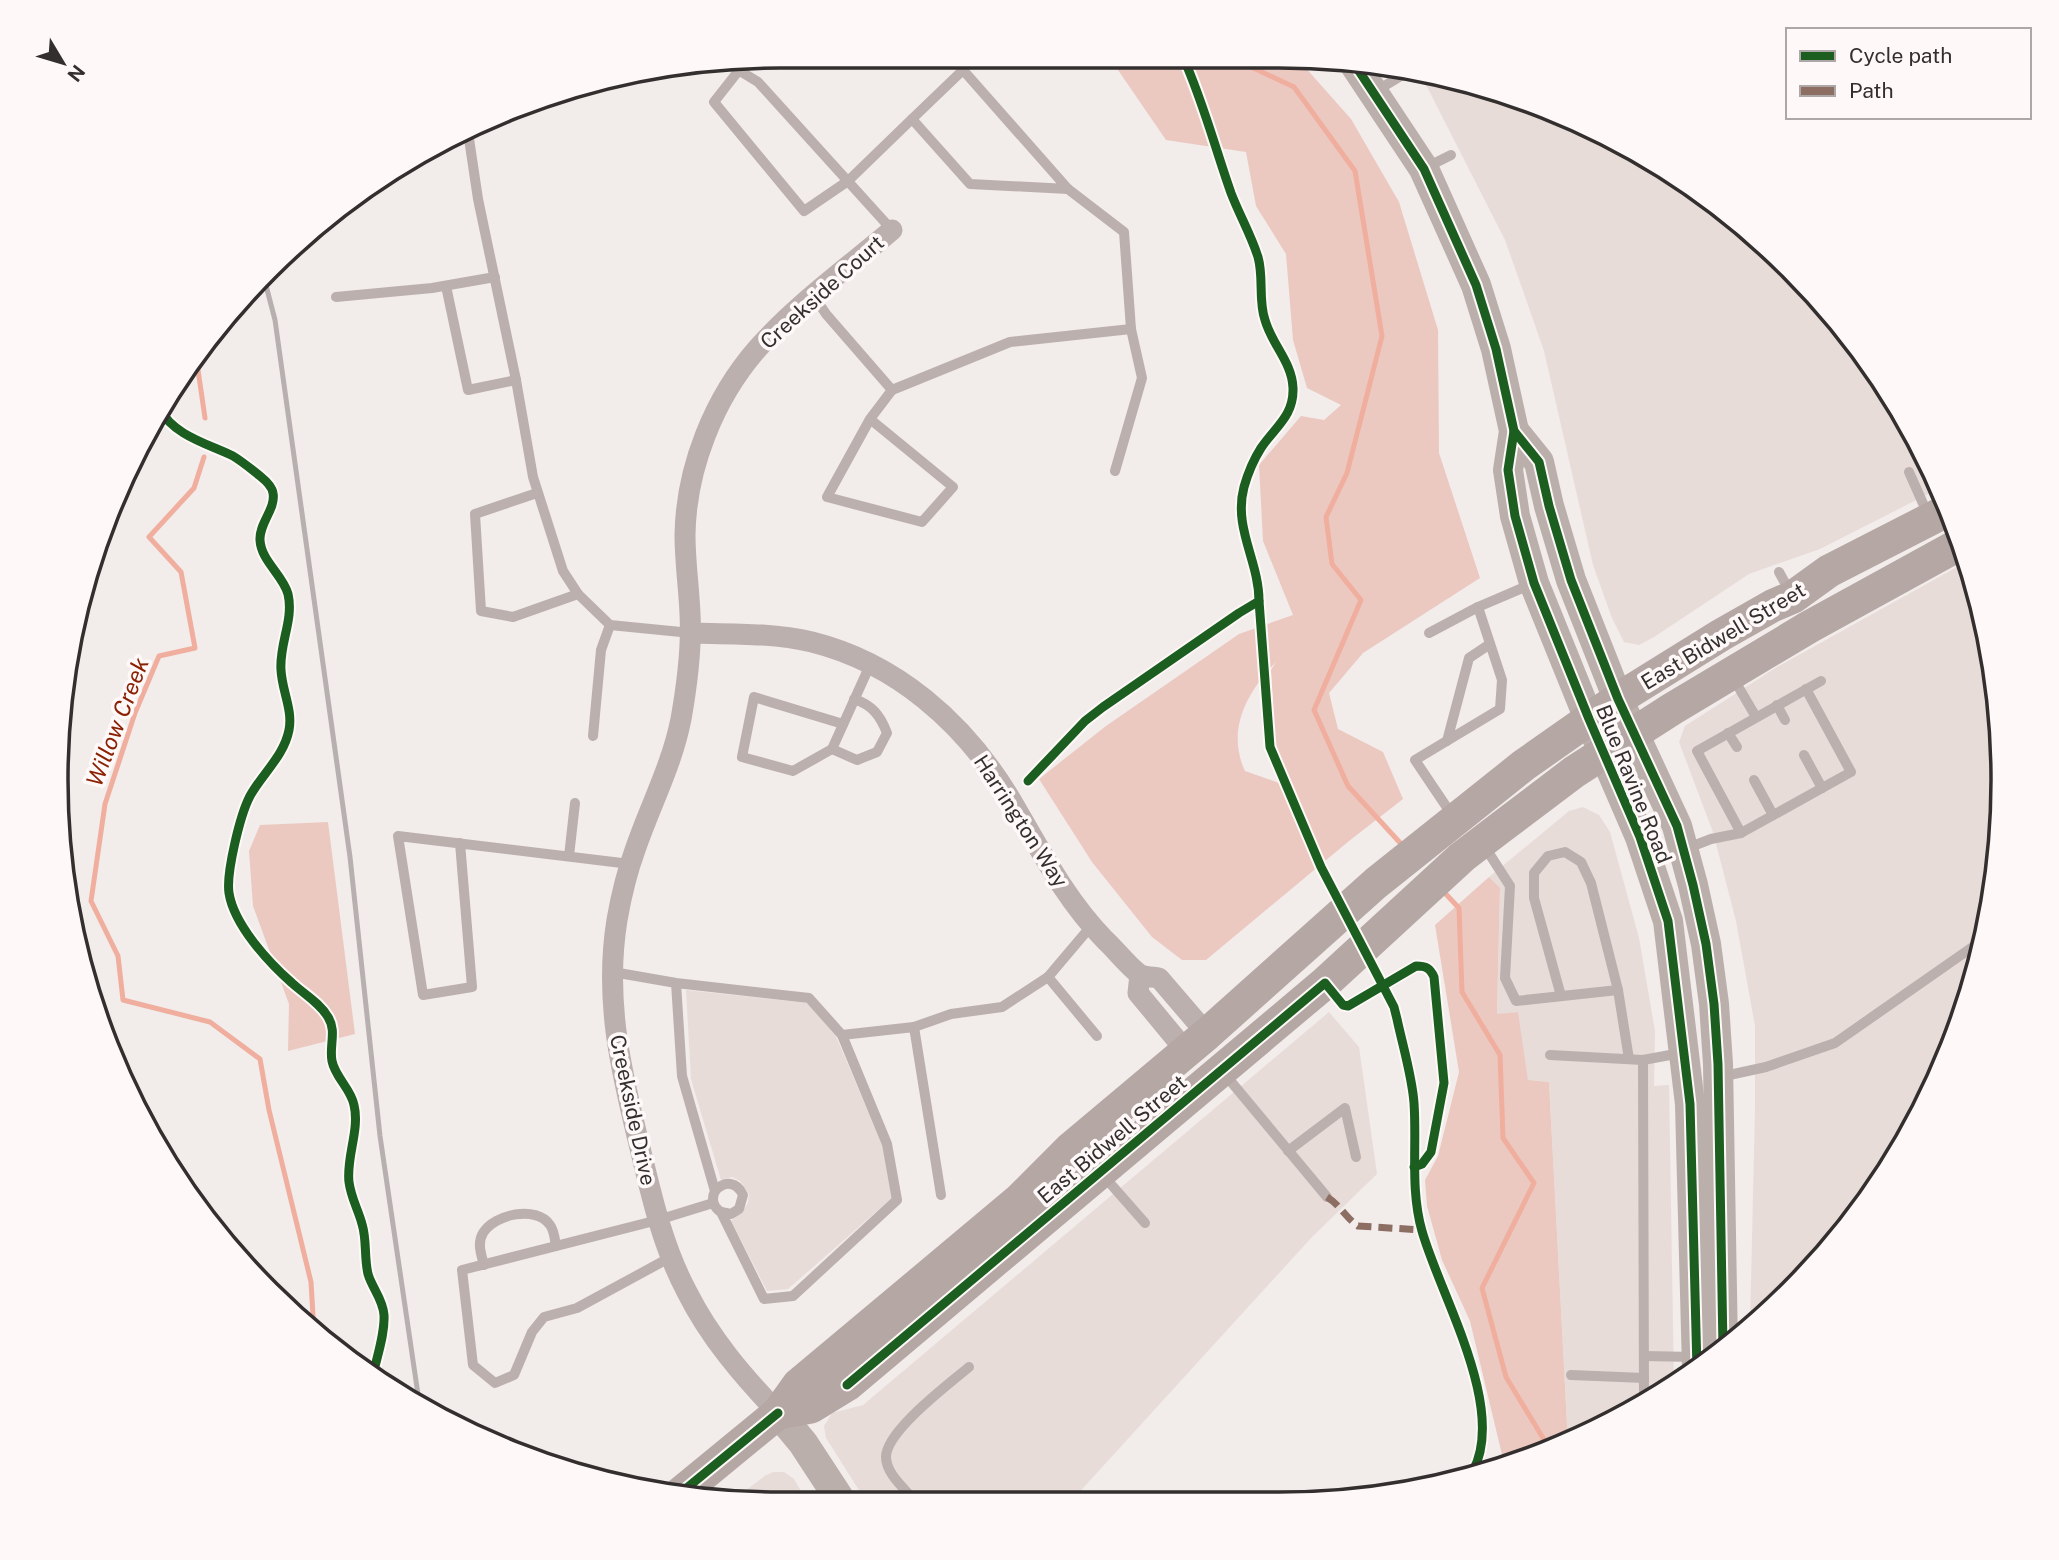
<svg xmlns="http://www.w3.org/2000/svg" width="2059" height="1560" font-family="'Public Sans',sans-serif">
<rect width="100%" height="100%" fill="#f2eceb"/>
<!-- built -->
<g fill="#e8dcd9">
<path d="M1420,73l47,8 133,50 119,74 72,63 90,109 59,111 -120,61 -71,25 -95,63 -15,8 -15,-3 -12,-24 -19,-53 -49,-214 -16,-46 -23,-65z"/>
<path d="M1966,562l23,76 14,142 -14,141 -41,136 -67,125 -90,110 -41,33 5,-216v-83l-19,-105 -23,-89 -34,-90 6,-16 92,-59z"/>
<path d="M1583,807l16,8 11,17 29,106 16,93 -1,55 15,-1 5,301 -106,57 -19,-361 -21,-2 -11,-68 -20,3 3,-126 -11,-12 80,-66z"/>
<path d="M686,990l122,13 27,31 47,110 10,54 -104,91 -21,2 -36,-70 10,-8 7,-10 1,-9 -9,-13 -8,-4 -11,3 -30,-101z"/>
<path d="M1329,1012l30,35 18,127 -65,63 -238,261h-210l-38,-60 -2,-12 8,-13 31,-8z"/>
<path d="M774,1472h10l10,7 11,19h-69l30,-23z"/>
</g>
<!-- green -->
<g fill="#ebc9c1" fill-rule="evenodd">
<path d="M1102,57h194l55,62 48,83 39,128 1,123 41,125 -117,75 -34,40 9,36 45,23 20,47 -54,42 -143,119h-24l-30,-23 -60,-75 -53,-83 67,-53 133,-92 54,-19 -30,-74 -4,-76 42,-49 23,4 17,-15 -34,-17 -14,-48 -7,-86 -30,-48 -10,-54 -80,-12 -48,-70zM1276,662l-5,8 4,73 18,45 -48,-17c-19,-41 2,-79 31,-109z"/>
<path d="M328,822l27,212 -67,17 1,-47 -36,-98 -4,-55 11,-26z"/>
<path d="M1489,877l11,11 -3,126 21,-2 10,68 21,2 19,361 -12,6 -52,14 -34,-142 -28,-61 -15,-54 -2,-26 13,-24 21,-84 -24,-147z"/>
</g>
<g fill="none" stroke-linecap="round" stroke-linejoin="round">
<!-- stream -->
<g stroke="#f0ae9e" stroke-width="5">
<path d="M1230,57l64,30 61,84 27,165 -35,137 -21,44 6,47 29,36 -47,110 34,76 55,60"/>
<path d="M196,356l9,62"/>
<path d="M204,457l-10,31 -45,49 32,35 14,76 -36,8 -24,57 -30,91 -14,97 27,55 5,44 87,22 50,37 9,51 42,172 3,50"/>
<path d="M1442,890l17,18 3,84 38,63 3,83 31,45 -52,105 24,89 37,61 -1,15"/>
</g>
<!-- lane -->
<g stroke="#bcb0ae" stroke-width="10">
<path d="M747,60l-33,42 90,109 44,-30 64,-62"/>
<path d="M727,63l31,19 134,148"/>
<path d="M963,70l105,119 -98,-5 -58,-65z"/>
<path d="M1376,91l33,-20"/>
<path d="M468,132l10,67 38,181 17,97 30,94 15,23 32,31 81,8"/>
<path d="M1425,168l26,-13"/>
<path d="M1068,189l56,43 7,97 11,49 -27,93"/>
<path d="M446,286l22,104 48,-10"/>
<path d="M814,296l12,18 66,76 -22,29 -43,78 95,25 31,-35 -83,-68"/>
<path d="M336,297l96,-9 63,-11"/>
<path d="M892,390l118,-48 121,-13"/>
<path d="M1909,472l20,45"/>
<path d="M537,493l-62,21 6,97 32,6 65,-23"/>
<path d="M1779,572l12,22"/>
<path d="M1429,633l49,-26"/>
<path d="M1732,676l24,41"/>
<path d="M854,699c18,6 26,16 33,34l-10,19 -20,8 -25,-11 38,-84"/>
<path d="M1777,705l8,15"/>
<path d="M1728,733l9,14"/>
<path d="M593,736l8,-86 9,-25"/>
<path d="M1447,741l22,-83 21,-14"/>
<path d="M832,749l-39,22 -51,-14 12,-60 89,27"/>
<path d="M1804,755l18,33"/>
<path d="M1754,780l19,35"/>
<path d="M1454,818l-39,-58 85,-51 2,-29 -24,-73 54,-23"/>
<path d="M1741,833l110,-61 -45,-83"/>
<path d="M460,843l12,144 -49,8 -25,-159 232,28"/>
<path d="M1483,844l27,42 -5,92 11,23 102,-11 -27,-107 -10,-21 -16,-10 -17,4 -14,17v25l27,98"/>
<path d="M1685,849l26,-10 30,-6 -44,-82 124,-70"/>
<path d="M569,856l6,-53"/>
<path d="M613,972l63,11 133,15 33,37 45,109 10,56 -104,96 -29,3 -43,-87c-8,-5 -10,-13 -6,-21l-33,-115 -6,-93"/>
<path d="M1048,977l44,-52"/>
<path d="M1618,990l11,69"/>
<path d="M914,1027l37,-13 51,-7 46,-30 49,59"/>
<path d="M842,1035l72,-8 27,168"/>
<path d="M1550,1055l93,5 38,-7"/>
<path d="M1643,1060l1,342"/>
<path d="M1223,1072l104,125"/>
<path d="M1720,1077l46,-10 69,-24 149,-104"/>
<path d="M1288,1151l57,-43 11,49"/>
<path d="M1087,1157l58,66"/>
<path d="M715,1191c10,-11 22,-9 28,4l-4,14 -8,5 -10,-2"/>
<path d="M671,1257l-94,51 -33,9 -12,15 -18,43 -19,8 -22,-18 -11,-95 196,-50 55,-17"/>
<path d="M484,1265c-3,-11 -7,-22 -1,-32 12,-19 53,-28 67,-8 4,5 5,15 6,21"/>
<path d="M1644,1356l50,1"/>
<path d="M1571,1375l73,3"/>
<path d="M912,1498c-9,-11 -26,-25 -26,-41 0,-26 63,-73 83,-90"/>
</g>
<!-- street -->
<g stroke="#bcb0ae" stroke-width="21">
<path d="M691,633c40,1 82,0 121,9 84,21 151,80 196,153 30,50 55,102 97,145 11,10 22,25 34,34 5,3 14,3 20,4l48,56"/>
<path d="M1140,975l-2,18 48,58"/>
<path d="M778,1413c-35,-37 -68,-75 -91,-121 -24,-45 -35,-94 -47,-144 -19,-77 -36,-148 -23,-228 4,-23 10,-48 18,-70 15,-44 37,-85 46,-131 6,-34 11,-70 9,-105 -1,-26 -5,-52 -5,-79 1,-67 29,-137 73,-187 39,-44 89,-80 134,-118"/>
</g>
<!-- secondary -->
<g stroke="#bbafab" stroke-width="30">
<path d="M1353,62l71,107 52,116 20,64 18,82 -6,39 7,46 19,67 55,136 51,118 28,84 22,183 7,265"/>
<path d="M1514,431l25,31 10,44 22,74 47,119 59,127 16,59 13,59 8,60 4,60 5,284"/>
<path d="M778,1413l25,30 36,55"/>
</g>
<!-- primary -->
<g stroke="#b5a7a4" stroke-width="33">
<path d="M778,1413l33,-6 36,-22 478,-402 137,-126 38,-29 74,-56 98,-63 137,-82 151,-83"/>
<path d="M677,1496l101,-83 20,-28 221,-185 51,-51 137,-115 169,-151 148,-118 94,-66 103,-64 51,-29 21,-9 36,-26 121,-62"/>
</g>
<!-- rail -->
<path stroke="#b8b0b0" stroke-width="5" d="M263,274l12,46 75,537 30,279 40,272"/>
<!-- quiet -->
<path stroke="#8d6e63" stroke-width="7" stroke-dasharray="14 7" stroke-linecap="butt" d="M1327,1197c13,8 19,21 31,29l64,4"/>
<defs>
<g id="cycleway">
<path d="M1353,62l71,107 52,116 20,64 18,82 -6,39 7,46 19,67 55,136 51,118 28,84 22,183 7,265"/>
<path d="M160,409c13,26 48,35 73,47 10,6 18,13 27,20 5,4 12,10 13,17 3,16 -14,30 -13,47 1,21 23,35 28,54 6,26 -9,50 -7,76 1,21 12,40 8,60 -5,26 -27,44 -39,66 -10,19 -24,77 -21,97 5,32 40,70 63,90 12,11 28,20 36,34 9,14 1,29 4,44 3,16 19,28 22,44 6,25 -8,52 -5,77 2,16 9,27 13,42 5,16 2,33 6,50 4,14 15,25 16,41 1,19 -7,41 -11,60"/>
<path d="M1514,431l25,31 10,44 22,74 47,119 59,127 16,59 13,59 8,60 4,60 5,284"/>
<path d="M1259,601l11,146 51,120 73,140 3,12c6,28 15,57 17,84 3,43 -4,86 8,128 18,64 85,176 51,240"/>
<path d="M1028,781l57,-60 18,-14 136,-94 20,-12c0,-40 -26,-73 -15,-114 4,-14 10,-28 17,-39 14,-21 33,-32 32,-60 -1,-26 -21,-43 -28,-68 -7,-20 -1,-42 -7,-63 -7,-22 -19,-43 -27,-64 -16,-45 -28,-92 -48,-136"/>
<path d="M847,1385l478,-402 18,22 5,1 68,-40c10,0 14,2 18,11l10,106 -13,69 -9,12 -8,3"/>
<path d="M677,1496l101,-83"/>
</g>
</defs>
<!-- cycleway casing -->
<use href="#cycleway" stroke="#fef9f8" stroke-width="13"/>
<!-- cycleway -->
<use href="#cycleway" stroke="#1b5e20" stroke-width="9"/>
</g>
<g text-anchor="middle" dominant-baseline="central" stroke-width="7" stroke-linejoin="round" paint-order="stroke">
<!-- street labels -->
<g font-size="21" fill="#332f2e" stroke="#fef9f8">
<text transform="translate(822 292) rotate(-42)">Creekside Court</text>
<text transform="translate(1723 636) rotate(-31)">East Bidwell Street</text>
<text transform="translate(1634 784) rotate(68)">Blue Ravine Road</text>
<text transform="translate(1021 821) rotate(57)">Harrington Way</text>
<text transform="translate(633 1110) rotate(78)">Creekside Drive</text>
<text transform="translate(1112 1139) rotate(-40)">East Bidwell Street</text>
</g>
<!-- water labels -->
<g font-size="23" font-style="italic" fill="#8b2104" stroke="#fef9f8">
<text transform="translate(117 722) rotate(-69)">Willow Creek</text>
</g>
</g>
<!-- crop -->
<path d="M0 0H2059V1560H0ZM780 68H1279A712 712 0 0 1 1991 780V780A712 712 0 0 1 1279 1492H780A712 712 0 0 1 68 780V780A712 712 0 0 1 780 68Z" fill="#fef9f8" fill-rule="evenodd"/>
<path fill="none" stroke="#332f2e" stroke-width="3.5" d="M780 68H1279A712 712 0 0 1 1991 780V780A712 712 0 0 1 1279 1492H780A712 712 0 0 1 68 780V780A712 712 0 0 1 780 68Z"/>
<!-- legend -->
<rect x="1786" y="28" width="245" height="91" fill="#fef9f8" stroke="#ada8a7" stroke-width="2"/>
<rect x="1800" y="51" width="35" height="10" fill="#1b5e20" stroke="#ada8a7" stroke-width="2"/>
<text x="1849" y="63" font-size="21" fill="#332f2e">Cycle path</text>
<rect x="1800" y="86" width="35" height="10" fill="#8d6e63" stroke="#ada8a7" stroke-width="2"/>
<text x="1849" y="98" font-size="21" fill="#332f2e">Path</text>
<!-- north arrow -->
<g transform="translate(63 63) rotate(128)" stroke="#fef9f8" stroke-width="5" paint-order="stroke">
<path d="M0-5L12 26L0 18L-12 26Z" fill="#332f2e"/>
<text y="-10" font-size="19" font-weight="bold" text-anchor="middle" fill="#332f2e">N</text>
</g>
</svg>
